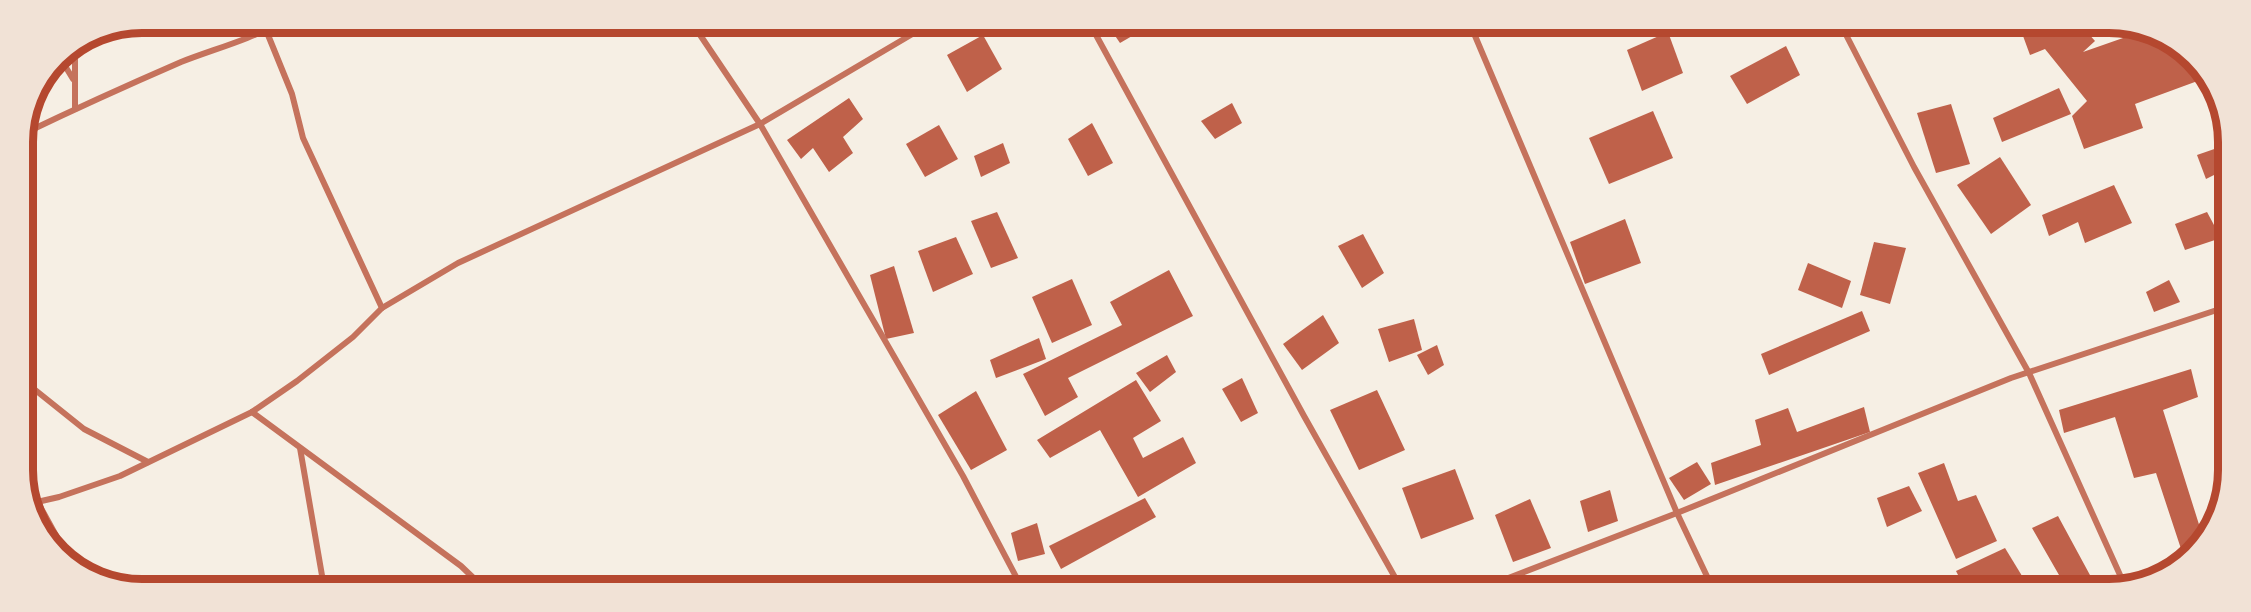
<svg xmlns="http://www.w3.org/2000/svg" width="2251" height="612" font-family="'Open Sans',sans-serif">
<rect width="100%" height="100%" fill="#f6efe4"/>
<!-- building -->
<g fill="#bf614a">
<path d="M1011,24h24l2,2 -21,7z"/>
<path d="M1107,24h27l5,8 -19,11z"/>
<path d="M1876,25h33l-29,11z"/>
<path d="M2019,25h62l14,16 -12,11 60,-21 50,26 10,22 -68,25 8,24 -59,21 -12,-33 15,-15 -42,-52 -15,6z"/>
<path d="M1668,32l15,41 -41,18 -15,-41z"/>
<path d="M983,35l19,34 -35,23 -20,-37z"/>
<path d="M1786,46l14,29 -53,29 -17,-28z"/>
<path d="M2059,88l12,26 -69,28 -9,-24z"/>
<path d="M849,98l14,21 -20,18 10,16 -24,19 -16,-24 -12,11 -14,-19z"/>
<path d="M1232,103l10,20 -27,16 -14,-18z"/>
<path d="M1951,104l19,60 -34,9 -19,-60z"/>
<path d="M1653,111l20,47 -64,26 -20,-46z"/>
<path d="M1092,123l21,40 -25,13 -20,-37z"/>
<path d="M939,125l19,34 -33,18 -19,-33z"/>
<path d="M1003,143l7,20 -29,14 -7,-21z"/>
<path d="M2223,146l3,7v16l-20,10 -9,-24z"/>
<path d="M2000,157l31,48 -40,29 -34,-49z"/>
<path d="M2114,185l18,38 -47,20 -7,-21 -29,14 -7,-21z"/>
<path d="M997,212l21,46 -27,10 -20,-47z"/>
<path d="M2207,212l14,26 -36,12 -10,-26z"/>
<path d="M1625,219l16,44 -56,21 -15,-42z"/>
<path d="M1363,234l21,39 -22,15 -24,-42z"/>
<path d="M956,237l17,37 -40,18 -15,-41z"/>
<path d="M1874,242l32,6 -16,56 -30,-9z"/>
<path d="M1808,263l43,18 -9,27 -44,-18z"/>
<path d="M894,266l20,67 -28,6 -16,-64z"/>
<path d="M1169,270l24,46 -125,62 10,19 -33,19 -22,-42 99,-49 -12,-23z"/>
<path d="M1072,279l20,46 -40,18 -20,-46z"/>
<path d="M2169,280l11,22 -26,10 -8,-20z"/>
<path d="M1862,311l8,20 -101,44 -8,-21z"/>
<path d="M1323,315l16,28 -37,27 -19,-26z"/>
<path d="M1414,319l8,31 -33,12 -11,-33z"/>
<path d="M1039,338l7,21 -50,19 -6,-18z"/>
<path d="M1437,345l7,20 -16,10 -11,-20z"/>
<path d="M1167,355l9,17 -26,20 -14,-19z"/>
<path d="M2226,365v29l-11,-23z"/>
<path d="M2191,369l7,28 -35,13 39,124 -15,26 -2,1 -29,-88 -22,5 -19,-61 -51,16 -5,-23z"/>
<path d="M1242,378l16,35 -17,9 -19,-33z"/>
<path d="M1136,380l25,41 -28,17 10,20 40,-21 13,26 -58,34 -38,-67 -50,28 -13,-18z"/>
<path d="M1377,390l28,60 -46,20 -29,-60z"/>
<path d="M976,391l31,59 -36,20 -33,-55z"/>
<path d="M1864,407l6,25 -155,53 -4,-22 50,-18 -6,-25 33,-12 9,24z"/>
<path d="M1697,462l14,22 -27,16 -15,-22z"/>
<path d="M1944,463l14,38 18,-6 21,46 -41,18 -38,-86z"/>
<path d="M1455,469l19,50 -53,20 -19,-51z"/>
<path d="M1909,486l13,25 -35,16 -10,-29z"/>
<path d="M1610,490l8,31 -30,11 -8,-31z"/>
<path d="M1145,498l11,19 -95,52 -12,-23z"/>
<path d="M1530,499l21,49 -38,14 -18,-47z"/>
<path d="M2058,516l39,72 -1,1h-59l22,-14 -27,-47z"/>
<path d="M1037,523l8,31 -27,7 -7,-28z"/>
<path d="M2005,548l25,41h-65l-9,-18z"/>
<path d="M1657,581l3,8h-24v-1z"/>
</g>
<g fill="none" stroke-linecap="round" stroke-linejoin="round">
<!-- minor -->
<g stroke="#c5725c" stroke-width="6">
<path d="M260,23l6,7 26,64 11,44 79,170"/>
<path d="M692,23l68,101 203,352 59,112"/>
<path d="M1090,24l214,392 97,172"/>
<path d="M1470,24l207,489 36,76"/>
<path d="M1841,25l73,142 115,206 96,213"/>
<path d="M75,46v63"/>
<path d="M59,56l14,23"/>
<path d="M23,134c52,-25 105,-49 158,-72 33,-13 68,-22 98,-39"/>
<path d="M24,381l60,48 64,33"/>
<path d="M252,412l209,154 23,22"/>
<path d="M300,448l24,139"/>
<path d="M25,479l45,82"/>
<path d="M29,501l8,1 22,-5 61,-21 132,-64 45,-31 56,-44 29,-29 76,-45 302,-139 171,-101"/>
<path d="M1480,589l197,-76 334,-135 215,-71"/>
</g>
</g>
<!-- crop -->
<path d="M0 0H2251V612H0ZM142 33H2109A109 109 0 0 1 2218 142V470A109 109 0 0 1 2109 579H142A109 109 0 0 1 33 470V142A109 109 0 0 1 142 33Z" fill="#f1e2d6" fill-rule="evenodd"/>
<path fill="none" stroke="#b5482f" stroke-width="8" d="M142 33H2109A109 109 0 0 1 2218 142V470A109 109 0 0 1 2109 579H142A109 109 0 0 1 33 470V142A109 109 0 0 1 142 33Z"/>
</svg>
